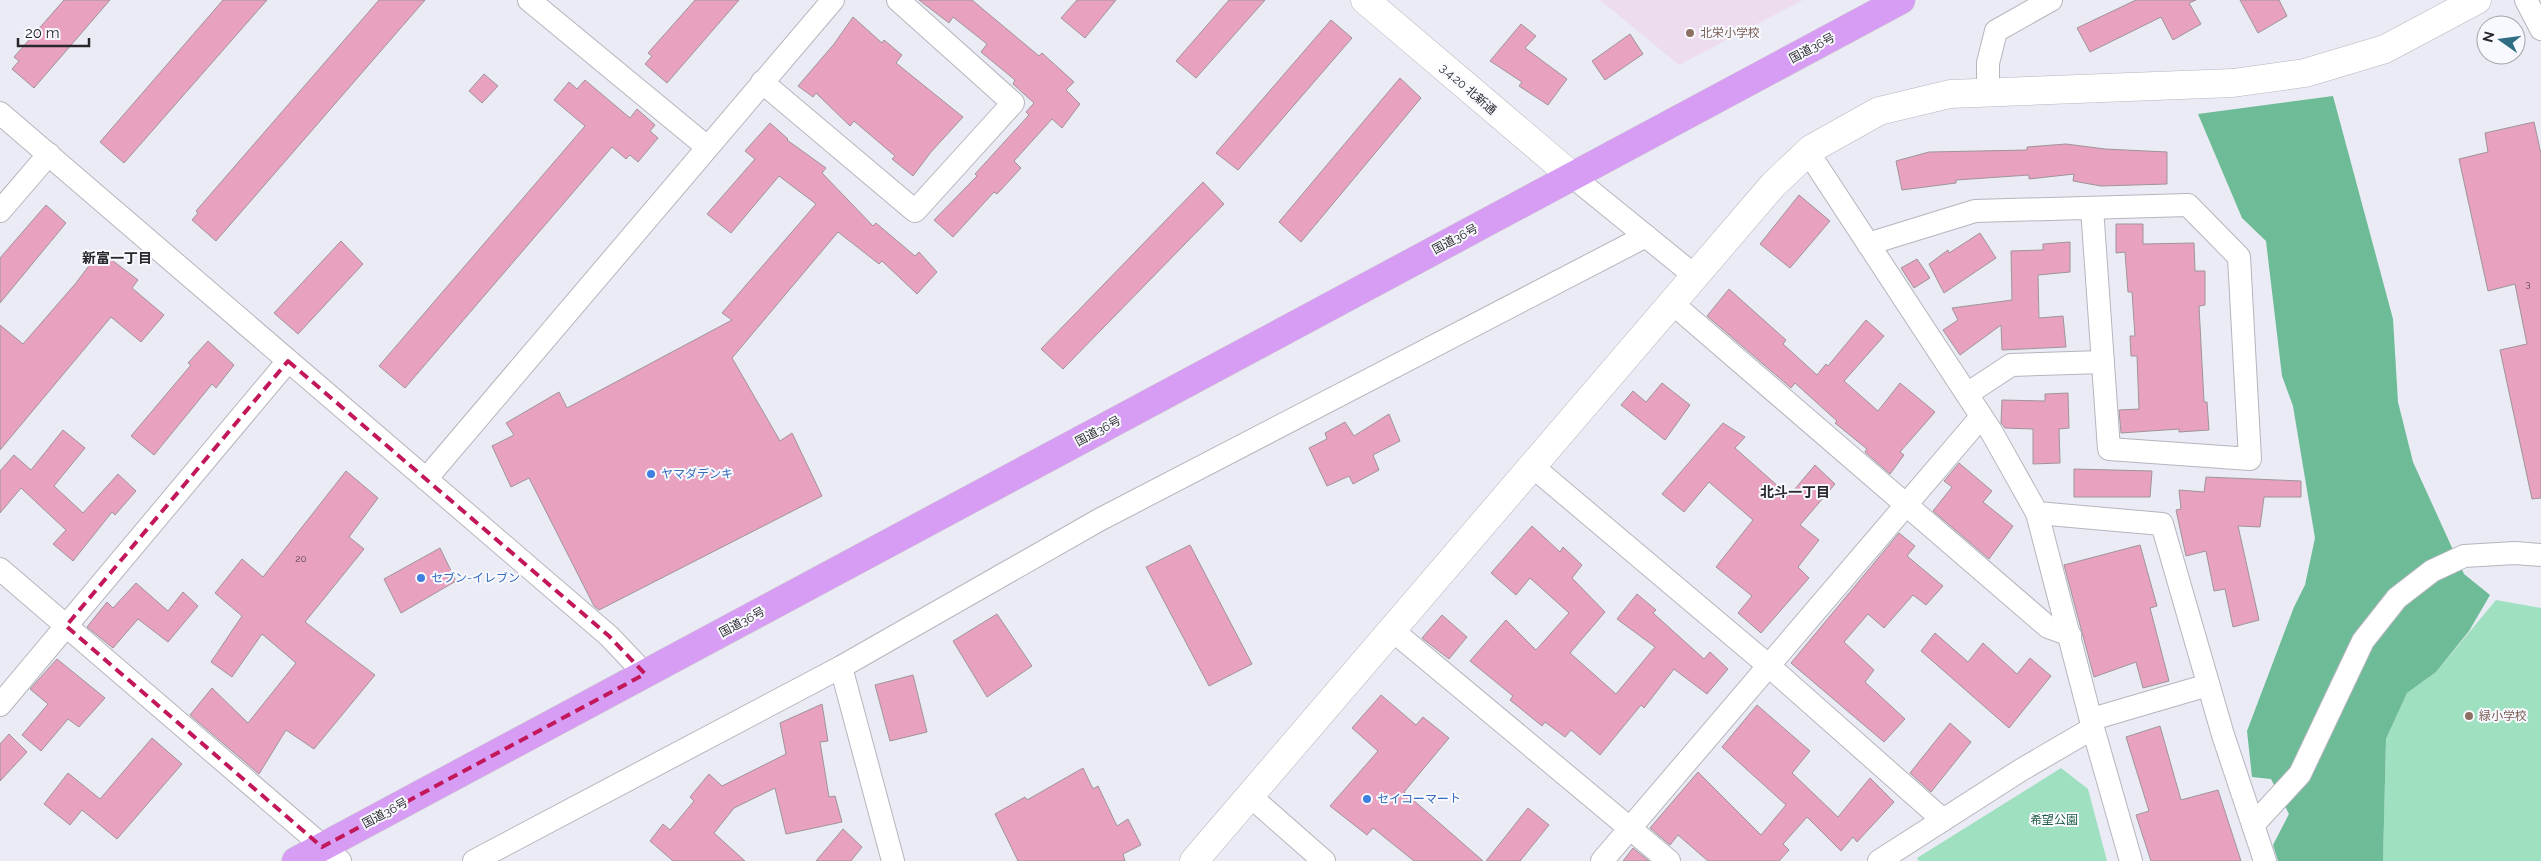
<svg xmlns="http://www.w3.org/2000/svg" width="2541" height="861" font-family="Raleway,'Noto Sans JP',sans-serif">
<rect width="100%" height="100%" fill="#eaebf4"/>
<!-- education -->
<path fill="#eddced" d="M1600,0h203l-124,65z"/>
<!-- green -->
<g fill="#9fe0c0">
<path d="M2496,600l45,8v253h-158l3,-122 21,-46 29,-21z"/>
<path d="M2061,768l27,21 19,72h-188l-2,-3z"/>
</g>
<!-- forest -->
<path fill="#6dbb97" d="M2333,96l60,223 5,83 15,60 51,112 26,21 -21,36 -33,41 -29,21 -21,46 -3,122h-105l-5,-16 16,-31 -18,-35 -19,-2 -5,-46 47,-124 11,-22 10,-47 -22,-132 -11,-30 -16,-135 -24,-23 -44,-104z"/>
<!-- building -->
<g fill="#e9a1c0" stroke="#9e9598">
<path d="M64,0h46l-76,88 -22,-19 7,-8 -5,-4z"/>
<path d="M223,0h44l-143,163 -24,-21z"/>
<path d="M379,0h46l-209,241 -24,-21 6,-7 -2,-2z"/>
<path d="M695,0h44l-72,83 -22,-19 7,-8 -4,-3z"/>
<path d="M919,0h53l67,56 3,-3 32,29 -8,8 14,14 -18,24 -10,-9 -38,42 7,7 -24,26 -3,-2 -41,45 -19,-17 43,-44 -2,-2 54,-59 -3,-3 8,-9 -21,-19 2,-4 -34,-28 6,-8 -34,-27 -4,6z"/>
<path d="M1077,0h39l-31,38 -24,-20z"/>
<path d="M1229,0h36l-69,78 -20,-17z"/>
<path d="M2136,0h60l-7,3 12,21 -28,16 -12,-23 -71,35 -13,-24z"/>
<path d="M2240,0h39l8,16 -29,17z"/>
<path d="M853,17l29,26 2,-3 18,15 -6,8 67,54 -32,35 -18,24 -21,-17 3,-3 -41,-35 -4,5 -34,-33 -3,4 -15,-11 36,-42z"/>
<path d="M1331,20l21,18 -114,132 -22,-17z"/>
<path d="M1521,24l15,12 -11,12 42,31 -19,26 -29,-19 3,-4 -32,-21z"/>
<path d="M1630,34l13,20 -38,26 -13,-19z"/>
<path d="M484,74l14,12 -16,17 -13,-12z"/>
<path d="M1400,78l21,20 -120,144 -22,-20z"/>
<path d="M585,80l45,38 7,-9 18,16 -5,6 8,7 -20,24 -8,-7 -4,4 -14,-12 -207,241 -26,-22 206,-240 -31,-26 15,-18 8,7z"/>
<path d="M2534,122l7,32v344l-9,1 -32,-149 27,-6 -12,-60 -27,7 -29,-132 29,-7 -3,-19z"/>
<path d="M770,123l18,16 -1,1 39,28 -4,5 51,53 3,-3 39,33 4,-4 18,20 -20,22 -35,-33 -3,3 -41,-32 -106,126 48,83 12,-8 30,63 -223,114 -5,-4 -65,-128 -18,9 -19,-41 22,-11 -8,-12 53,-31 8,16 165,-88 -10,-7 94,-109 -37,-28 -48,57 -24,-19 48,-55 -10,-8z"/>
<path d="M2066,144l39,5 62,3v32l-66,2 -28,-5 1,-7 -45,5v-4l-73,5v3l-54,7 -6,-29 33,-9 98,-2v-3z"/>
<path d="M1203,182l21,22 -161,165 -22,-20z"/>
<path d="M1799,195l31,26 -40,47 -30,-24z"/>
<path d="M46,205l20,18 -66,80v-45z"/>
<path d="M2116,224h27v20l51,-1 1,28h10v34l-6,1 5,96h3l2,28 -30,2v-3l-58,4 -2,-23 20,-1 -2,-53h-6l-1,-20h5l-3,-44h-4l-3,-40 -9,1z"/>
<path d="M1980,233l16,25 -52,35 -15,-29 19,-14 1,3z"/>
<path d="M341,241l22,23 -65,70 -24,-21z"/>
<path d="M2070,242v30l-32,3 1,43 24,-2 3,31 -64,3 -1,-25 -41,30 -17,-25 15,-10 -6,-12 60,-8 -1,-49 32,-1v-6z"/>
<path d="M100,251l38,29 -6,8 32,27 -23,27 -30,-25 -111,133v-125l23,19 53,-61z"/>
<path d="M1917,259l13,19 -16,10 -13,-20z"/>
<path d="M1729,289l57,51 -3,4 34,31 9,-11 2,2 38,-46 18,16 -40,45 34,30 22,-28 35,29 -35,40 4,3 -14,19 -25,-22 2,-3 -32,-26 2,-2 -42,-38 -4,5 -84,-72z"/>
<path d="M208,341l26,24 -18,23 -4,-4 -58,71 -23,-19 60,-71 -3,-2z"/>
<path d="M1662,383l28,22 -25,35 -44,-35 12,-14 13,11z"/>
<path d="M2068,393l1,35 -10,1 1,34 -27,1v-35l-28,-1 -4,-5 1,-23 43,1v-7z"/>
<path d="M1389,414l11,27 -27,14 6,15 -26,14 -4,-8 -22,10 -18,-38 18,-9 -2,-6 20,-11 9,14z"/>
<path d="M1723,423l22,14 -10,11 54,48 26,-31 20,19 -35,41 19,15 -21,27 11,11 -48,55 -23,-20 14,-17 -36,-29 37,-47 -44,-38 -25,30 -22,-18z"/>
<path d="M63,430l22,18 -31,38 29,27 35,-39 18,17 -21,24 -3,-3 -39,49 -20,-17 13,-14 -45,-42 -21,25v-42l14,-16 17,15z"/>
<path d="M1959,463l33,28 -9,11 30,24 -24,33 -56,-48 19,-24 -8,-6z"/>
<path d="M2074,469l78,2 -2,26h-76z"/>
<path d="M346,471l32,27 -29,39 15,12 -59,73 70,53 -61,74 -28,-19 -27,44 -69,-59 22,-27 36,35 48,-60 -34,-29 -30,43 -21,-15 31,-46 -27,-23 27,-34 21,18z"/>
<path d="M2206,477l95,4v16h-37l-4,30 -22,-1 21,94 -26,7 -8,-38 -11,2 -8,-40 -20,5 -10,-46 5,-1 -2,-19 25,2z"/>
<path d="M1532,526l28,26 3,-5 19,18 -10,13 33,34 -35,41 46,41 39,-47 -38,-28 20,-25 19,16 -3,3 51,46 6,-7 18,17 -21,25 -33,-25 -30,39 -3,-3 -41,50 -29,-25 -6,7 -20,-15 -3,4 -32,-26 3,-4 -43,-35 36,-41 30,30 33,-37 -39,-35 -14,17 -25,-22z"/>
<path d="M1899,533l16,13 -8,10 36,30 -17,19 -13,-10 -29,33 -16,-14 -24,28 30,28 -9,12 40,37 -21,23 -93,-79z"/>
<path d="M1190,545l62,119 -43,22 -63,-119z"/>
<path d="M2140,545l17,61 -7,2 19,73 -26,7 -7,-26 -42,15 -30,-112z"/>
<path d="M440,548l16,33 -55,32 -17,-34z"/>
<path d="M136,583l32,28 15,-19 15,14 -30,36 -30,-23 -25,29 -26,-21 20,-25 6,6z"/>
<path d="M997,614l35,52 -45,31 -34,-56z"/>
<path d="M1442,615l25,22 -18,22 -27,-21z"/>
<path d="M1935,633l33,29 15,-19 34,31 13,-16 21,18 -42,52 -88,-77z"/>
<path d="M57,659l48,39 -26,29 -11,-8 -27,32 -19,-16 26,-31 -18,-15z"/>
<path d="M913,675l14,57 -37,9 -15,-56z"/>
<path d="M1381,695l35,30 7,-8 26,21 -45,54 79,69h-69l-41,-33 -6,7 -37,-29 48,-55 -26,-23z"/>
<path d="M822,704l6,37 -8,1 9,55 6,-1 7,26 -56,12 -11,-46 -41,20 -20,25 31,28h-72l-23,-20 13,-17 7,6 24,-29 -4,-4 19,-23 13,12 64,-32 -6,-31z"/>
<path d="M1757,705l53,46 -18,22 46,44 32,-39 24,24 -37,40 -4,-5 -12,14 -34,-34 -24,27 6,6 -10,11h-71l-30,-26 -8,10 -20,-17 48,-56 63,63 25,-30 -64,-58z"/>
<path d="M1950,723l21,19 -40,50 -21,-19z"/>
<path d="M2160,726l21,74 37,-10 23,71h-90l-15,-46 13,-4 -23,-74z"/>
<path d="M9,734l18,18 -27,29v-37z"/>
<path d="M152,738l30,26 -65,75 -35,-29 -12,15 -26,-21 24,-31 32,26z"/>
<path d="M1083,768l10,21 5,-3 19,40 11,-7 13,26 -18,9 2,7h-107l-23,-47 30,-17 2,3z"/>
<path d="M1528,808l21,17 -29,36h-34z"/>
<path d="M843,829l19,18 -11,14h-35z"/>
<path d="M1633,848l16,13h-26z"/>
</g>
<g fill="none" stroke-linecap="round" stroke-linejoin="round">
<defs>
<g id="minor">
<path d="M529,0l178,147"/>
<path d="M2526,0l15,29"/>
<path d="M762,82l153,129 98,-108 -115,-103"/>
<path d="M1988,92v-29l8,-32 55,-31"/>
<path d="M0,113l609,523 36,38"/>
<path d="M1808,152l183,279 46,82 56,215 38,133"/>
<path d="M1572,176l123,100"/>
<path d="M0,211l49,-57"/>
<path d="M1868,244l107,-33 213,-6 51,52 11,202 -141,-10 -17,-241"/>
<path d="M1672,303l376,324 22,8"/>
<path d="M1967,394l44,-29 92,-3"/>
<path d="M1532,466l237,200 174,154"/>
<path d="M426,479l407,-479"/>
<path d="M2037,513l125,11 61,211 42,126"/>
<path d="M0,569l340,292"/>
<path d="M1392,630l277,231"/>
<path d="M841,667l52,194"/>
<path d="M0,705l288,-344"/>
<path d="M2092,719l116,-34"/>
<path d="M1250,796l74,65"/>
<path d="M2253,825l47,-51 63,-133 34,-43 35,-27 32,-15 51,-3 26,2"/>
<path d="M474,861l367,-194 258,-147 547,-284"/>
<path d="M1602,861l379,-444"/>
<path d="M1879,861l142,-91 72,-42"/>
</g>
<g id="tertiary">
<path d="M1365,0l207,176"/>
<path d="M1194,861l579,-676 38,-36 68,-38 71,-17 283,-11 72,-10 80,-24 92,-49"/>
</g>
<path id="trunk" d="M296,861l1605,-861"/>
</defs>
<!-- minor casing -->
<use href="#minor" stroke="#b5b5be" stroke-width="24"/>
<!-- tertiary casing -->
<use href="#tertiary" stroke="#b5b5be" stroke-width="29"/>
<!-- trunk casing -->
<use href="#trunk" stroke="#cbcbcc" stroke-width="29"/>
<!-- minor -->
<use href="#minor" stroke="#fff" stroke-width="22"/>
<!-- tertiary -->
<use href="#tertiary" stroke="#fff" stroke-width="28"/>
<!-- trunk -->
<use href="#trunk" stroke="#d79cf4" stroke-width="28"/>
</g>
<!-- marked area -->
<path fill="none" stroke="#c2185b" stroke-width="4" stroke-dasharray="10 6" stroke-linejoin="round" d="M288,361l321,275 36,38 -323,173 -256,-221z"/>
<!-- markers -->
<g fill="#8d6e63" stroke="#f8f9fe" stroke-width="2">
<circle cx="1690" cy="33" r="5"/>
<circle cx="2469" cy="716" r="5"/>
</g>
<g fill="#3f7fe0" stroke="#f8f9fe" stroke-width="2">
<circle cx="651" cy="474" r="5"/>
<circle cx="421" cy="578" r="5"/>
<circle cx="1367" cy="799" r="5"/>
</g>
<g text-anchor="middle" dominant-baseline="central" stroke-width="4" stroke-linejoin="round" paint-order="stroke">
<!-- number labels -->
<g font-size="10" fill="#584651">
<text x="2528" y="283">3</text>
<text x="301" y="558">20</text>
</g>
<!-- education labels -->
<g font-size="12" fill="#785e54" stroke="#f8f9fe" text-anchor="start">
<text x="1700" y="33">北栄小学校</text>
<text x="2479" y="716">緑小学校</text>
</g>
<!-- street labels -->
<g font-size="12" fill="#28282c" stroke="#f8f9fe">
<text transform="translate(1812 48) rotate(-28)">国道36号</text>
<text transform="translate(1468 89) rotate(41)">3.4.20 北新通</text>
<text transform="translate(1455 239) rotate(-28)">国道36号</text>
<text transform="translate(1098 431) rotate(-28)">国道36号</text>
<text transform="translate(742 622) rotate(-28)">国道36号</text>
<text transform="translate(385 813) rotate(-28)">国道36号</text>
</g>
<!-- shop labels -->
<g font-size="12" fill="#366cbe" stroke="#f8f9fe" text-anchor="start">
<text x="661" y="474">ヤマダデンキ</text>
<text x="431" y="578">セブン-イレブン</text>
<text x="1377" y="799">セイコーマート</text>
</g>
<!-- park labels -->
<g font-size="12" fill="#215d45" stroke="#f8f9fe">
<text x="2054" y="820">希望公園</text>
</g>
<!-- neighbourhood labels -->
<g font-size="14" font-weight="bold" fill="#28282c" stroke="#f8f9fe">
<text x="117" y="258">新富一丁目</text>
<text x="1795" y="492">北斗一丁目</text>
</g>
</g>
<!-- north arrow -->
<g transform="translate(2501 40) rotate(284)"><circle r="24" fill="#f8f9fe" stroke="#a5a5aa"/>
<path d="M0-4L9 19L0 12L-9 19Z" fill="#2f6d83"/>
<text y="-8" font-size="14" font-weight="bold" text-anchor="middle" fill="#28282c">N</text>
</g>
<!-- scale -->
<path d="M18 38v8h71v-8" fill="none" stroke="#28282c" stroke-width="2.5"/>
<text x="25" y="38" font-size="15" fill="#28282c" stroke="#f8f9fe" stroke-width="4" paint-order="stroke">20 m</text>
</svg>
